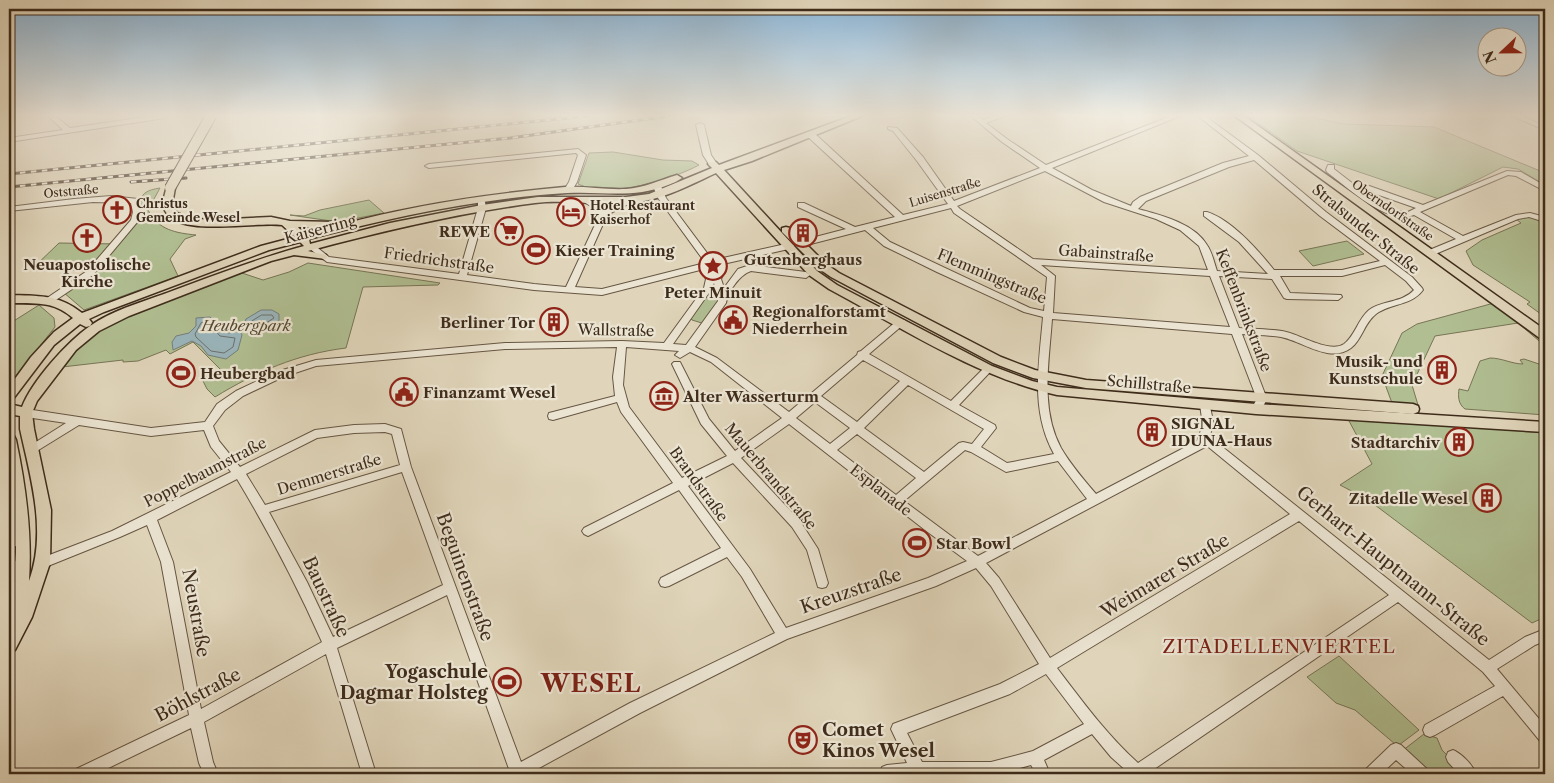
<svg xmlns="http://www.w3.org/2000/svg" width="1554" height="783" font-family="'Libre Caslon Text',serif">
<rect width="100%" height="100%" fill="#e0d5ba"/>
<filter id="stains"><feTurbulence type="fractalNoise" baseFrequency=".004" numOctaves="4"/><feColorMatrix values="0 0 0 0 .2 0 0 0 0 .09 0 0 0 0 .02 0 0 0 .5 -.17"/></filter>
<radialGradient id="worn" r=".72"><stop offset=".6" stop-color="#630" stop-opacity="0"/><stop offset="1" stop-color="#630" stop-opacity=".3"/></radialGradient>
<!-- green -->
<g fill="#b0be91" stroke="#777556">
<path d="M1248,116h57l39,8 90,3 111,46v12l-27,-16 -15,-2 -64,32 -142,-48z"/>
<path d="M613,152l50,8 29,1 7,4c-28,15 -90,34 -121,19l11,-31z"/>
<path d="M160,188l-12,22c10,20 28,23 48,25l-11,4 -15,20 8,17 -94,34 -21,-18 32,-21 -63,-2 27,-26 58,1c6,-7 18,-16 21,-25 6,-16 -5,-27 22,-31z"/>
<path d="M369,200l15,13 -46,9 -48,-7 14,1 16,-6z"/>
<path d="M1522,217h9l14,5v95l-18,-13 3,-2 -57,-37 -7,-14 16,-11 39,-17 -5,-4z"/>
<path d="M1347,241l17,13 -51,12 -14,-15z"/>
<path d="M308,263l132,20 -2,2 -75,2 -17,61c-49,6 -90,24 -131,49l-8,-8 -5,-10 18,-10 -27,-27 -23,12 -4,-4 -28,11 -15,1v-2l-61,7 26,-29 33,-19 121,-46 21,7 26,-8z"/>
<path d="M708,291l13,10 -16,23 -13,-4 -2,-3z"/>
<path d="M1494,303l51,37v6l-27,-23 -83,13 -23,49 6,20 -26,-2 -10,-27 20,-43 15,-9z"/>
<path d="M39,305l15,13 1,9 -46,58v-61z"/>
<path d="M1490,358c12,0 22,6 33,6l-3,-4 4,-1 21,7v49l-80,-6c-7,-5 -7,-13 -6,-20l9,2 12,-30z"/>
<path d="M1348,419l91,5 106,9v184l-13,6 -165,-124 -27,-14 32,-21z"/>
<path d="M1339,656l80,74 -20,15 -4,-1 -40,-34 -19,-7 -29,-26z"/>
<path d="M1424,734l13,4 5,12 23,24h-37l-26,-23z"/>
</g>
<!-- water -->
<g fill="#9ab5bc" stroke="#757e7c">
<path d="M261,310h11l7,4v7c-8,9 -23,15 -34,8l-2,-3 3,-7z"/>
<path d="M210,317l6,5 7,10 6,1 10,-3 3,5 -4,15 -12,9 -18,-4 -7,-9 -9,-5 -19,9 -1,-8 4,-6 13,-3 7,-7v-8z"/>
</g>
<g fill="none" stroke-linecap="round" stroke-linejoin="round">
<!-- shore -->
<g stroke="#6c706c" stroke-width="1">
<path d="M262,315h10l2,3 -11,7 -14,1v-3z"/>
<path d="M208,322l12,14 15,2 -2,9 -9,6 -13,-2 -15,-14 -1,-3 6,-11z"/>
</g>
<defs>
<g id="minor">
<path d="M48,116h7l15,12 82,-12h16l-3,2 -156,24v-4l54,-8z"/>
<path d="M971,116h7l5,4 12,-4h10l-19,7 21,16 39,26 125,-49h9l-128,52 40,22 39,16 2,-4 7,-5 83,-34 26,-7 -51,-40h7l53,39 68,57 86,65 10,11 1,2c-12,16 -32,13 -47,24 -12,9 -14,26 -25,34 -21,16 -49,-7 -70,-11 -13,-2 -26,-2 -39,-3l25,65 -7,13 -4,1 -5,-4 6,-10 -25,-65 -180,-15c-3,43 -12,90 9,129 10,17 23,32 35,46l101,-53 6,-16 -3,-20 5,-4 4,1 4,19 -3,16 279,223 36,-23 20,-8v12l-10,4 -38,24 48,57v17l-5,-2 -37,-45 -68,39 -5,2 -5,-2 -2,-5 2,-5 70,-39 -12,-14 -85,-70 -251,172h-17l-19,-17 -19,-23 -48,26 6,14h-14l-5,-9 -33,9h-117l-1,-2 2,-5 5,-2 20,-2 -16,-34 2,-5 107,-40 39,-20 -48,-78 -15,-18 -40,18 -149,53 -147,74 -112,61h-21l2,-5 -62,-174 -110,53 39,126h-14l-36,-120 -122,68 9,40 5,12h-14l-5,-11 -8,-35 -95,46h-22l2,-5 113,-54 -28,-153 -14,-37 -27,12 -77,31 -4,-1 -2,-4 2,-4 73,-28 119,-59 -20,-25 -7,-17 -53,6 -72,-11 -47,29 -4,-1 -1,-3 1,-3 38,-24 -40,-6 -4,-1 -1,-3 1,-3 4,-1 125,19 54,-6 12,-18 19,-13 40,-19 40,-12 189,-17 117,-2 42,2 40,-55 2,-9 -3,-7 1,-2h6l4,7 3,-7h6l1,2 -3,7 3,9 14,-19 12,-4 56,7 4,3 -4,3 -55,-7c-12,4 -23,21 -25,32l-31,44 22,11 72,54 68,-57 1,-3 3,-1 37,-31h6l2,2 -2,2 -35,30 82,47 34,-34h6l2,2 -2,2 -32,34 36,20 1,3 -15,19 26,16 47,-9c-24,-43 -15,-90 -11,-137l-19,-5 -87,-40 -53,-26 -19,-16 -66,17 -4,-3 1,-2 50,-13 -48,-22v-4h6l51,24 40,-10 -88,-81v-4h6l90,83 45,-11 -31,-43 -24,-30 -5,-2v-2l9,1 26,29 31,44 86,-33 -38,-26zM1254,160l66,56 60,45 -38,9h-68c-16,-20 -42,-50 -67,-58h-3v4l35,26 29,32 -51,-3c-3,-9 -5,-19 -10,-26 -13,-22 -47,-30 -69,-36l8,-8 83,-34zM1045,171l59,31 52,17 24,11 19,16 9,24 -175,-11 -73,-50 -3,-3zM951,208l3,5 93,64 -3,34 -14,-3 -140,-66 -17,-14zM1041,265l169,11 20,51 -177,-14 2,-37zM1385,265l21,16 8,9c-12,13 -31,10 -45,20 -11,9 -14,26 -25,34 -15,10 -46,-11 -62,-13 -14,-2 -29,-2 -43,-3l-20,-52 53,3 12,19 3,1 51,1 4,-3 -1,-2 -51,-2 -10,-17h62zM714,283l4,18 -32,44 -13,-1 38,-54zM617,347l-4,30 2,19 -62,16 -4,1 -1,3 1,3 4,1 64,-18 4,10 52,71 -89,45 -2,3 2,3 4,2 4,-2 87,-44 42,58 -60,30 -2,4 2,4 4,1 4,-1 58,-29 15,20 33,56 -145,70 -109,59 -110,-295 -10,-38 -16,-5 -31,1 -39,5 -75,37 -21,-26 -6,-15 12,-16 18,-14 40,-19 33,-11 189,-17zM626,347l53,4 -4,4 5,3 10,-6 21,10 71,56 -47,33 -26,-32 -29,-57h-6l-2,2 29,60 26,32 -45,22 -53,-71 -6,-22zM863,360l37,21 -43,41 -36,-26zM908,385l76,44 -12,15 -9,-2 -4,1 -35,29 -60,-44zM815,402l35,26 -20,16 -34,-26zM789,424l136,106 42,31 -39,17 -142,50 -36,-59 -62,-83 45,-23 59,64 15,23 11,37 4,1 4,-1 2,-4 -10,-34 -18,-28 -59,-63zM385,432l7,2 8,31 -135,40 -19,-31 71,-36 37,-5zM857,434l59,44 -20,17 -59,-45zM1206,445l84,69 -240,144 -51,-80 -13,-15 219,-116zM965,450l6,2 35,20 52,-11 29,38 -109,57 -74,-55zM402,472l41,113 -110,52 -26,-55 -38,-70zM237,479c32,53 60,107 85,163l-121,67 -28,-147 -16,-42zM1299,521l90,74 -251,168c-31,-28 -56,-62 -81,-95zM1046,674l38,50 -51,27 -42,11h-69l-15,-29 103,-39z"/>
<path d="M1512,116h9l24,10v4z"/>
<path d="M700,123l4,2 7,30 6,9 -1,2h-6l-7,-11 -7,-30z"/>
<path d="M578,149l8,6 -9,27 -6,10h-3l-4,-2 5,-8 9,-27 -2,-2 -147,15 -4,-2 4,-2z"/>
<path d="M1328,165h6v4l18,14 6,-1 65,23 84,-34 14,1 24,14v5l-29,-15 -8,-1 -88,37 43,24 53,-21 14,-2 15,4v5l-16,-5 -11,2 -85,36h-6v-4l29,-12 -42,-24c-26,11 -67,-28 -87,-43l-1,-2zM1356,187l60,21 -10,5 -15,-4z"/>
<path d="M654,184h6l6,14 44,59v4h-6l-46,-63 -5,-12z"/>
<path d="M111,196l27,3 3,13 -2,8 -46,55 -40,27h-6l-1,-2 1,-2 40,-27 44,-51 2,-8 -2,-9 -38,-1 -84,9v-4l65,-8z"/>
<path d="M478,197h6l2,11 -19,67 67,9 32,3 34,-73 -3,-4 -13,-8v-4h3l16,8 2,4c10,-6 18,-9 29,-12l4,2 -14,6 -17,9 -32,72 27,2 99,-25 4,3 -1,2 -102,26 -68,-5 -207,-28 -21,-16 1,-2h6l16,13 130,17 19,-66z"/>
<path d="M790,243l4,3 -1,2 -70,16 -4,-3 4,-3z"/>
<path d="M9,560l16,3 2,4 -2,4 -4,1 -12,-2z"/>
<path d="M1396,743l5,2 26,24 2,5h-17l-16,-14 -15,14h-17l2,-5 25,-24z"/>
<path d="M1453,750c9,4 20,15 23,24h-17l-11,-12 -2,-5 2,-5z"/>
</g>
<g id="major">
<path d="M851,116h11l-110,45 -28,9 93,101 20,14 155,81 40,15 25,6 199,17 289,18v10l-289,-18 -199,-19c-80,-18 -155,-67 -228,-106l-20,-14 -93,-102c-20,9 -42,21 -63,26 -38,11 -79,-1 -118,4 -77,10 -152,28 -227,48l18,4 1,2 -1,2 -32,-4 -23,6 -142,55 -30,15 -23,19 -39,51 -5,12 2,16 17,81 -1,53 -18,54 -17,33 -6,2c0,-15 -2,-32 0,-47 3,-20 7,-39 7,-59l-7,3v-16l6,-8 -6,-53v-37l5,1 2,4c10,47 16,93 13,141 18,-49 2,-102 -9,-152v-13l-11,-2v-10l13,3c10,-26 45,-65 68,-81 21,-15 49,-23 74,-32 46,-17 92,-35 140,-48l-4,-4 -31,8 -165,62 -15,7 3,4 -2,3 -4,1 -6,-3 -26,21 -41,54 -4,1v-13l22,-30 23,-25 19,-14c-21,-18 -38,-14 -64,-15v-8c29,1 49,-1 73,18l179,-67 34,-9 -13,-12c-28,-3 -90,9 -111,-7 -4,-3 -7,-9 -9,-13l5,-19 3,-1 5,3 -3,17 5,8 13,5 19,2 62,-3 19,4 45,1 5,3c73,-20 149,-31 225,-38 20,-1 41,3 61,2 18,-1 34,-9 51,-14l5,3c-4,3 -9,5 -14,7 -36,14 -64,6 -101,8 -87,5 -174,24 -258,46l1,5 80,-21 92,-18 56,-8h88l23,-3 63,-26 -4,-4 2,-2h6l3,3zM298,227l30,1 -24,6z"/>
<path d="M1235,116h9l301,214v10l-4,-1z"/>
<path d="M786,227l4,1 36,36 13,9 162,84 34,13 51,10 327,24 5,2 1,3 -1,3 -5,2 -327,-26 -53,-10 -40,-15 -162,-86 -13,-9 -36,-36v-4z"/>
</g>
</defs>
<!-- minor casing -->
<use href="#minor" stroke="#665643" stroke-width="2"/>
<!-- major casing -->
<use href="#major" stroke="#3e2c1b" stroke-width="3"/>
<!-- minor -->
<use href="#minor" fill="#ebe4d2" fill-rule="evenodd"/>
<!-- major -->
<use href="#major" fill="#e0d5ba" fill-rule="evenodd"/>
<defs>
<g id="rail">
<path d="M9,174l579,-58"/>
<path d="M131,182l55,-4"/>
<path d="M9,187l501,-49 159,-22"/>
</g>
</defs>
<!-- rail casing -->
<use href="#rail" stroke="#3e2c1b" stroke-width="3"/>
<!-- rail -->
<use href="#rail" stroke="#ebe4d2" stroke-width="2" stroke-dasharray="5.5" stroke-linecap="butt"/>
<defs>
<path id="major-bridge" d="M170,188l41,-72"/>
</defs>
<!-- major-bridge casing -->
<use href="#major-bridge" stroke="#3e2c1b" stroke-width="12" stroke-linecap="butt"/>
<!-- major-bridge -->
<use href="#major-bridge" stroke="#e0d5ba" stroke-width="10"/>
</g>
<!-- sky -->
<linearGradient id="sky" x2="0" y2="1"><stop stop-color="#89b4d6"/><stop offset="0.51" stop-color="#f1ece0"/><stop offset="1" stop-color="#f1ece0" stop-opacity="0"/></linearGradient>
<rect width="1554" height="226" fill="url(#sky)"/>
<!-- icons -->
<defs>
<symbol id="church-ring" viewBox="-11 -11 22 22"><circle r="9.5" fill="#ebe4d2" stroke="#8f2418" stroke-width="1.5"/><path d="M-1.2-6h2.4v3.5h3.3v2.4h-3.3V6h-2.4V-.1h-3.3v-2.4h3.3Z" fill="#8f2418"/></symbol>
<symbol id="hotel-ring" viewBox="-11 -11 22 22"><circle r="9.5" fill="#ebe4d2" stroke="#8f2418" stroke-width="1.5"/><path d="M-6-4.5h1.5V1H6V5H4.5V3h-9V5H-6ZM-4 0a1.8 1.8 0 1 1 3.6 0ZM.5 0V-2.5h3Q6-2.5 6 0Z" fill="#8f2418"/></symbol>
<symbol id="supermarket-ring" viewBox="-11 -11 22 22"><circle r="9.5" fill="#ebe4d2" stroke="#8f2418" stroke-width="1.5"/><path d="M-6-5.5h2.5l.6 2H6L4.5 2H-2.5L-4.4-4H-6ZM-1.5 3.2a1.3 1.3 0 1 0 .1 0ZM3 3.2a1.3 1.3 0 1 0 .1 0Z" fill="#8f2418"/></symbol>
<symbol id="building-ring" viewBox="-11 -11 22 22"><circle r="9.5" fill="#ebe4d2" stroke="#8f2418" stroke-width="1.5"/><path d="M-4-6H4V6H1V3H-1V6H-4ZM-2.5-4.3h1.7v1.8h-1.7ZM.8-4.3h1.7v1.8H.8ZM-2.5-1h1.7V.8h-1.7ZM.8-1h1.7V.8H.8Z" fill="#8f2418"/></symbol>
<symbol id="stadium-ring" viewBox="-11 -11 22 22"><circle r="9.5" fill="#ebe4d2" stroke="#8f2418" stroke-width="1.5"/><path d="M0-5a6.5 5 0 1 0 0 10a6.5 5 0 1 0 0-10ZM-3.5-1.8h7v3.6h-7Z" fill="#8f2418"/></symbol>
<symbol id="sight-ring" viewBox="-11 -11 22 22"><circle r="9.5" fill="#ebe4d2" stroke="#8f2418" stroke-width="1.5"/><path d="M0-6L1.8-2.2L6-1.7L2.9 1.2L3.7 5.4L0 3.3L-3.7 5.4L-2.9 1.2L-6-1.7L-1.8-2.2Z" fill="#8f2418"/></symbol>
<symbol id="civic-ring" viewBox="-11 -11 22 22"><circle r="9.5" fill="#ebe4d2" stroke="#8f2418" stroke-width="1.5"/><path d="M-.6-6.5H3V-4.5H.6V-3L4-1V1h2V6H-6V1h2V-1L-.6-3ZM-1.2 2.5V6h2.4V2.5Z" fill="#8f2418"/></symbol>
<symbol id="museum-ring" viewBox="-11 -11 22 22"><circle r="9.5" fill="#ebe4d2" stroke="#8f2418" stroke-width="1.5"/><path d="M0-6L6-3V-2H-6V-3ZM-5-1h2V3h-2ZM-1-1h2V3h-2ZM3-1h2V3H3ZM-6 4H6V6H-6Z" fill="#8f2418"/></symbol>
<symbol id="theatre-ring" viewBox="-11 -11 22 22"><circle r="9.5" fill="#ebe4d2" stroke="#8f2418" stroke-width="1.5"/><path d="M-5-5.5Q0-4 5-5.5V0Q5 5 0 6Q-5 5-5 0ZM-3.3-2.5H-1v1.5H-3.3ZM1-2.5H3.3v1.5H1ZM-2.8 1Q0 5.5 2.8 1Z" fill="#8f2418"/></symbol>
</defs>
<g fill-rule="evenodd">
<use href="#church-ring" x="101" y="194" width="32" height="32"/>
<use href="#hotel-ring" x="555" y="196" width="32" height="32"/>
<use href="#supermarket-ring" x="493" y="215" width="32" height="32"/>
<use href="#building-ring" x="787" y="217" width="32" height="32"/>
<use href="#church-ring" x="71" y="222" width="32" height="32"/>
<use href="#stadium-ring" x="520" y="234" width="32" height="32"/>
<use href="#sight-ring" x="697" y="250" width="32" height="32"/>
<use href="#civic-ring" x="717" y="304" width="32" height="32"/>
<use href="#building-ring" x="538" y="306" width="32" height="32"/>
<use href="#building-ring" x="1426" y="354" width="32" height="32"/>
<use href="#stadium-ring" x="165" y="357" width="32" height="32"/>
<use href="#civic-ring" x="388" y="376" width="32" height="32"/>
<use href="#museum-ring" x="648" y="380" width="32" height="32"/>
<use href="#building-ring" x="1136" y="416" width="32" height="32"/>
<use href="#building-ring" x="1443" y="426" width="32" height="32"/>
<use href="#building-ring" x="1471" y="482" width="32" height="32"/>
<use href="#stadium-ring" x="901" y="527" width="32" height="32"/>
<use href="#stadium-ring" x="491" y="666" width="32" height="32"/>
<use href="#theatre-ring" x="787" y="724" width="32" height="32"/>
</g>
<g text-anchor="middle" dominant-baseline="central" stroke-width="4.5" stroke-linejoin="round" paint-order="stroke">
<!-- far-street labels -->
<g font-size="12" fill="#3e2c1b" stroke="#ebe4d2">
<text transform="translate(71 191) rotate(-5)">Oststraße</text>
<text transform="translate(945 192) rotate(-17)">Luisenstraße</text>
<text transform="translate(1393 210) rotate(35)">Oberndorfstraße</text>
</g>
<!-- far-poi labels -->
<g font-size="12" font-weight="bold" fill="#3e2c1b" stroke="#ebe4d2" text-anchor="start">
<text x="136" y="203">Christus<tspan x="136" dy="14">Gemeinde Wesel</tspan></text>
<text x="590" y="205">Hotel Restaurant<tspan x="590" dy="14">Kaiserhof</tspan></text>
</g>
<!-- street labels -->
<g font-size="15" fill="#3e2c1b" stroke="#ebe4d2">
<text transform="translate(320 229) rotate(-15)">Kaiserring</text>
<text transform="translate(1366 229) rotate(39)">Stralsunder Straße</text>
<text transform="translate(1106 253) rotate(4)">Gabainstraße</text>
<text transform="translate(439 260) rotate(8)">Friedrichstraße</text>
<text transform="translate(992 276) rotate(23)">Flemmingstraße</text>
<text transform="translate(1244 310) rotate(69)">Keffenbrinkstraße</text>
<text transform="translate(616 330) rotate(1)">Wallstraße</text>
<text transform="translate(1149 384) rotate(5)">Schillstraße</text>
<text transform="translate(205 472) rotate(-27)">Poppelbaumstraße</text>
<text transform="translate(329 474) rotate(-17)">Demmerstraße</text>
<text transform="translate(771 476) rotate(50)">Mauerbrandstraße</text>
<text transform="translate(699 484) rotate(54)">Brandstraße</text>
<text transform="translate(881 490) rotate(38)">Esplanade</text>
</g>
<!-- poi labels -->
<g font-size="15" font-weight="bold" fill="#3e2c1b" stroke="#ebe4d2" text-anchor="start">
<text x="490" y="231" text-anchor="end">REWE</text>
<text x="555" y="250">Kieser Training</text>
<text x="803" y="259" text-anchor="middle">Gutenberghaus</text>
<text x="87" y="264" text-anchor="middle">Neuapostolische<tspan x="87" dy="17">Kirche</tspan></text>
<text x="713" y="292" text-anchor="middle">Peter Minuit</text>
<text x="752" y="311">Regionalforstamt<tspan x="752" dy="17">Niederrhein</tspan></text>
<text x="535" y="322" text-anchor="end">Berliner Tor</text>
<text x="1423" y="361" text-anchor="end">Musik- und<tspan x="1423" dy="17">Kunstschule</tspan></text>
<text x="200" y="373">Heubergbad</text>
<text x="423" y="392">Finanzamt Wesel</text>
<text x="683" y="396">Alter Wasserturm</text>
<text x="1171" y="423">SIGNAL<tspan x="1171" dy="17">IDUNA-Haus</tspan></text>
<text x="1440" y="442" text-anchor="end">Stadtarchiv</text>
<text x="1468" y="498" text-anchor="end">Zitadelle Wesel</text>
<text x="936" y="543">Star Bowl</text>
</g>
<!-- park labels -->
<g font-size="15" font-style="italic" fill="#554933" stroke="#ebe4d2">
<text x="246" y="325">Heubergpark</text>
</g>
<!-- near-street labels -->
<g font-size="18" fill="#3e2c1b" stroke="#ebe4d2">
<text transform="translate(1393 566) rotate(39)">Gerhart-Hauptmann-Straße</text>
<text transform="translate(1165 576) rotate(-31)">Weimarer Straße</text>
<text transform="translate(465 577) rotate(70)">Beguinenstraße</text>
<text transform="translate(851 591) rotate(-19)">Kreuzstraße</text>
<text transform="translate(326 597) rotate(65)">Baustraße</text>
<text transform="translate(196 613) rotate(80)">Neustraße</text>
<text transform="translate(198 695) rotate(-28)">Böhlstraße</text>
</g>
<!-- near-poi labels -->
<g font-size="18" font-weight="bold" fill="#3e2c1b" stroke="#ebe4d2" text-anchor="end">
<text x="488" y="672">Yogaschule<tspan x="488" dy="21">Dagmar Holsteg</tspan></text>
<text x="822" y="730" text-anchor="start">Comet<tspan x="822" dy="21">Kinos Wesel</tspan></text>
</g>
<!-- near-neighbourhood labels -->
<g font-size="19" letter-spacing="1" fill="#7a1f14" stroke="#ebe4d2">
<text x="1279" y="646">ZITADELLENVIERTEL</text>
</g>
<!-- near-district labels -->
<g font-size="24" font-weight="bold" letter-spacing="1" fill="#7a1f14" stroke="#ebe4d2">
<text x="591" y="683">WESEL</text>
</g>
</g>
<!-- margin -->
<rect width="1554" height="783" fill="none" stroke="#e0d5ba" stroke-width="30"/>
<rect x="10" y="10" width="1534" height="763" fill="none" stroke="#3e2c1b" stroke-width="2.5"/>
<rect x="15" y="15" width="1524" height="753" fill="none" stroke="#3e2c1b"/>
<!-- north arrow -->
<g transform="translate(1502 52) rotate(248)"><circle r="24" fill="#ebe4d2" stroke="#a69a89"/>
<path d="M0-4L9 19L0 12L-9 19Z" fill="#8f2418"/>
<text y="-8" font-size="14" font-weight="bold" text-anchor="middle" fill="#3e2c1b">N</text>
</g>
<rect width="100%" height="100%" filter="url(#stains)"/>
<rect width="100%" height="100%" fill="url(#worn)"/>
</svg>
